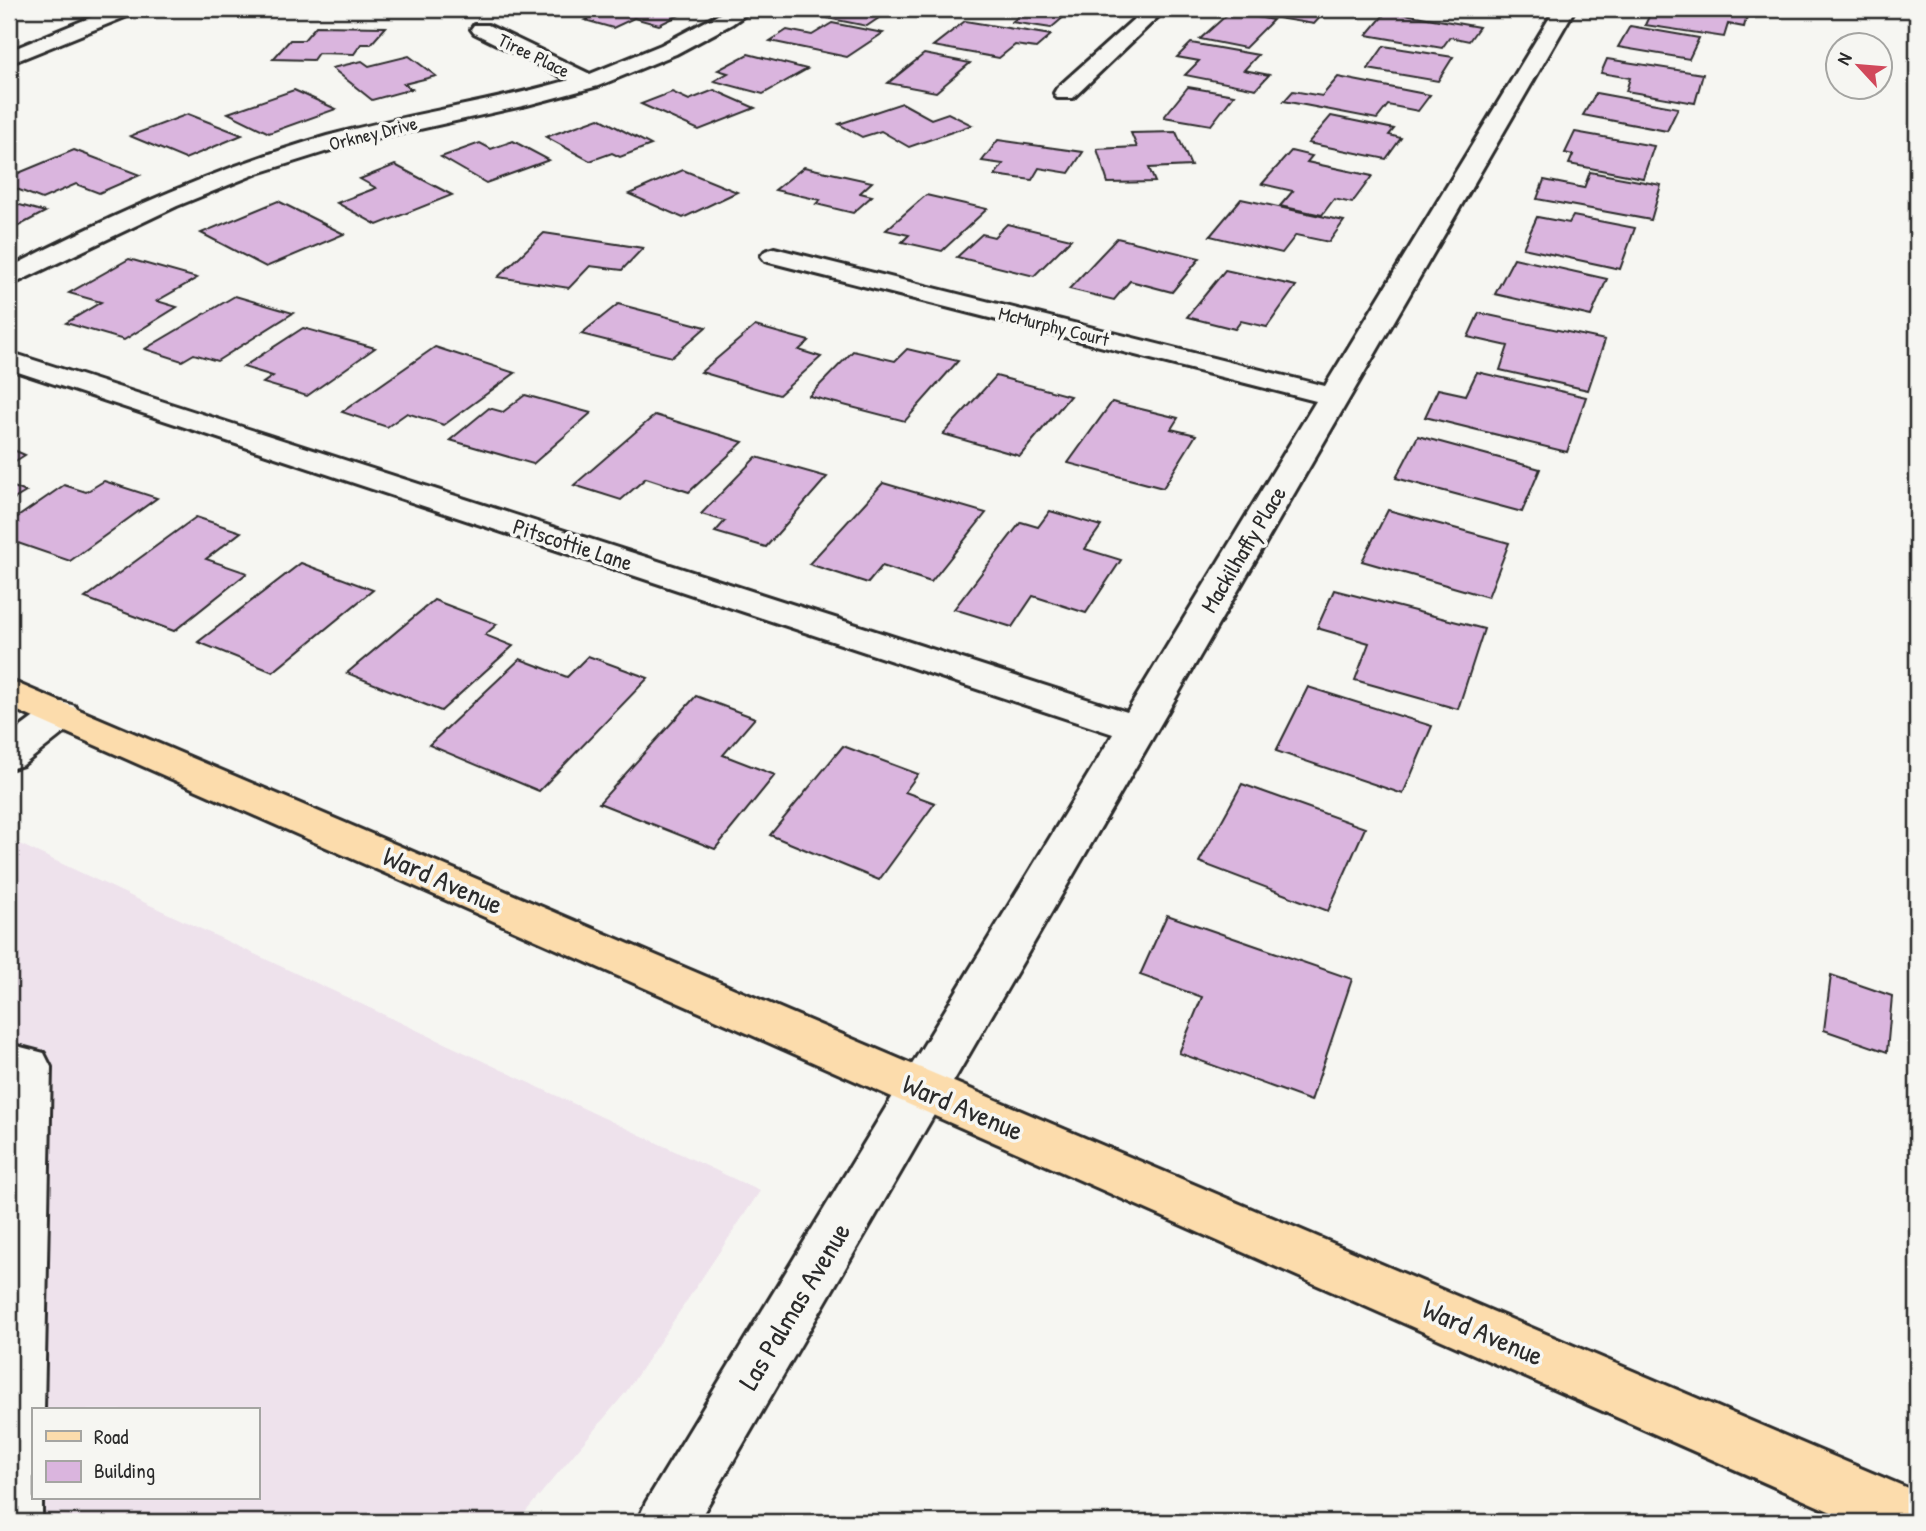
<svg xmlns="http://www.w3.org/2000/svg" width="1926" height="1531" font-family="'Patrick Hand',sans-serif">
<rect width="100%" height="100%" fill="#f6f6f2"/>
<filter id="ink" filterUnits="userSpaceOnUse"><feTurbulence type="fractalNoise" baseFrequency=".0143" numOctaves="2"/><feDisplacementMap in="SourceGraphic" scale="14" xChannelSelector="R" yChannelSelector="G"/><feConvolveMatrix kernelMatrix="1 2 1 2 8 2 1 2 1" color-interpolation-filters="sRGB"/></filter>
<g filter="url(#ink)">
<!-- built -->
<path fill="#eee2ec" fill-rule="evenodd" d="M9,839l751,352 -134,201 -109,130h-508zM33,1410h224v88h-224z"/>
<!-- building -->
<g fill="#dab5de" stroke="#2b2b2b" stroke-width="2">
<path d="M611,9h81l-33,16 -25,-7 -21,10 -28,-8z"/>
<path d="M829,9h63l-25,17 -50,-10z"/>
<path d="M1027,9h46l-22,19 -39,-6z"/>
<path d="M1251,9h66l8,3 -11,12 -67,-11z"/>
<path d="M1446,9h44l-5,6z"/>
<path d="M1632,9h74l41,6 -3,12 -16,-3 -4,13 -79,-12 5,-11 -19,-3z"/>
<path d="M1387,11l92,16 -10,14 -19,-4 -8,11 -75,-13z"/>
<path d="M1230,12l43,8 -28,28 -45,-9z"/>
<path d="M965,21l86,14 -15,13 -21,-3 -16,13 -66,-12z"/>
<path d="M832,23l51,10 -36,24 -77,-16 17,-11 25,5z"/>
<path d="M316,26l70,1 -15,17h-10l-7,10 -36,-1 -5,7 -40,-1 17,-19h14z"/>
<path d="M1630,26l69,12 -10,21 -71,-12z"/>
<path d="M1191,43l67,12 -14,15 25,5 -13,14 -71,-14 14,-14 -22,-4z"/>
<path d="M1384,46l69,11 -15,24 -70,-12z"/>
<path d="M748,54l59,15 -44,25 -49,-13 14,-8 -10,-3z"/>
<path d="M924,54l46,9 -34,29 -48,-9z"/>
<path d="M409,56l27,20 -32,8 8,5 -40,11 -40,-32 30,-7 7,5z"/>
<path d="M1607,59l96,15 -8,29 -69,-12 4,-13 -29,-5z"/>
<path d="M1338,77l92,18 -12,16 -30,-6 -11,14 -93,-18 9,-10 29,5z"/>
<path d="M1188,87l46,8 -23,30 -47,-8z"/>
<path d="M294,90l42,19 -67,24 -41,-20z"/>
<path d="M714,90l41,18 -56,22 -58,-26 31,-12 17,8z"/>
<path d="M1596,93l82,15 -11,23 -84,-16z"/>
<path d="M902,103l29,16 17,-6 24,12 -63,22 -28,-16 -19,6 -23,-13z"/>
<path d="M188,114l54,21 -57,24 -55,-23z"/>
<path d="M1331,116l63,13 -5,6 12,3 -15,21 -78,-16z"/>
<path d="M599,118l52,27 -31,12 -8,-4 -22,8 -44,-24z"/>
<path d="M1176,132l15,34 -42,2 6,14 -47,1 -11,-34 40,-2 -6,-14z"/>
<path d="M1575,132l79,14 -11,32 -74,-14 4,-9 -8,-2z"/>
<path d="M998,140l85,12 -14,21 -30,-5 -7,12 -37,-5 8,-11 -21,-3z"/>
<path d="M513,141l36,19 -63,23 -45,-26 39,-14 11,6z"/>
<path d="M74,150l66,25 -41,18 -23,-9 -34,15 -33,-13v-9z"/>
<path d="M1291,151l21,5 -5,6 65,14 -20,27 -18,-4 -12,16 -42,-9 13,-15 -31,-7z"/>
<path d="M395,165l57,30 -75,30 -40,-22 39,-15 -16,-9z"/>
<path d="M804,167l68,15 -12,11 12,3 -19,17 -37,-9 4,-4 -45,-10z"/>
<path d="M683,170l54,22 -54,26 -54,-24z"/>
<path d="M1590,172l71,13 -10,35 -114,-21 7,-19 40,8z"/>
<path d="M926,195l61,14 -45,42 -40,-9 7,-7 -23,-5z"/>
<path d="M1241,199l103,22 -15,21 -33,-7 -14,18 -72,-17z"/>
<path d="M278,201l66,33 -78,33 -65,-34z"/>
<path d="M9,202l36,10 -36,19z"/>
<path d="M1573,216l62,12 -15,41 -97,-21 14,-31 32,6z"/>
<path d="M1007,224l64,15 -37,37 -77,-19 25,-23 12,3z"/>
<path d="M544,233l99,15 -21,22 -32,-4 -21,22 -71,-11z"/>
<path d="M1117,238l83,20 -28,34 -42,-11 -16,19 -45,-11z"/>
<path d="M1514,258l93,21 -16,37 -96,-22z"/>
<path d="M129,259l68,19 -40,23 20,6 -53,33 -58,-17 35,-21 -32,-9z"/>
<path d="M1225,270l71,16 -29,41 -26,-6 -6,8 -48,-12z"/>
<path d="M235,296l58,17 -76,48 -23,-7 -12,7 -37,-12z"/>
<path d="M618,304l88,23 -34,30 -91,-23z"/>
<path d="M1479,313l126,27 -17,50 -88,-20 8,-24 -40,-9z"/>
<path d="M755,326l54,15 -10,9 22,7 -42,38 -78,-23z"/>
<path d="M303,328l72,20 -68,48 -44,-13 10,-7 -30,-9z"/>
<path d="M435,347l80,26 -71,52 -37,-12 -20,14 -45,-15z"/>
<path d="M907,349l51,12 -53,60 -96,-25 44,-45 42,10z"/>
<path d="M1477,372l109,25 -19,55 -142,-35 13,-28 28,6z"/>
<path d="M996,376l74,20 -50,60 -77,-22z"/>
<path d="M525,395l66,18 -58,51 -83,-24 39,-32 14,4z"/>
<path d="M1112,402l66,16 -7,11 25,6 -33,53 -95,-25z"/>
<path d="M655,415l88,27 -54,50 -43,-14 -25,22 -47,-15z"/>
<path d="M1418,436l122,33 -18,43 -126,-34z"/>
<path d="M9,448l16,7 -16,10z"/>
<path d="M756,457l71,20 -61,70 -51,-15 10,-11 -24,-7z"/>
<path d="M104,481l53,17 -87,63 -61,-21v-17l55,-38 22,7z"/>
<path d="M883,483l103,30 -55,69 -49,-16 -14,17 -59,-19z"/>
<path d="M9,485l17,7 -17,10z"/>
<path d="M1388,510l121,33 -21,54 -126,-36z"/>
<path d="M1050,511l51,15 -16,23 36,11 -35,53 -53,-17 -21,31 -58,-18 67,-87 17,5z"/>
<path d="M196,517l45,15 -35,27 41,14 -73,58 -89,-33z"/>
<path d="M301,563l72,27 -100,82 -75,-30z"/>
<path d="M1334,590l150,39 -26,80 -103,-29 14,-37 -52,-15z"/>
<path d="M434,600l63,24 -12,11 28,11 -72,65 -94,-38z"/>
<path d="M588,656l60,22 -109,113 -110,-46 91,-86 47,18z"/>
<path d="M1308,687l124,39 -29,68 -127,-43z"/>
<path d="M696,696l59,22 -32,37 52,20 -60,74 -116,-46z"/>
<path d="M843,746l75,28 -13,18 30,11 -56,77 -109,-45z"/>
<path d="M1242,784l123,44 -37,83 -129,-49z"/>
<path d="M1167,915l185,64 -41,122 -132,-48 23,-56 -62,-22z"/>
<path d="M1831,975l61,21 -5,56 -63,-22z"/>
</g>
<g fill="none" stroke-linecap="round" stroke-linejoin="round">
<defs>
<g id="minor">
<path d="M111,9h27l-3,4 -126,51v-13z"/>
<path d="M729,9h24l-21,15 -56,30 -78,32 -71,19 -183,41 -86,27 -81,33 -168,80v-18c102,-53 207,-100 318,-132 80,-22 163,-33 242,-56l-95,-47 -3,-4 3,-4h14l102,49 71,-29z"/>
<path d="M1145,9h21l-93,89h-16l-3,-5 3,-5z"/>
<path d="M1555,9h20l-877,1513h-61l9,-20 467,-768 -1104,-365v-17l1118,360 189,-311 -551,-140 -4,-5 4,-5 9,-3 551,138z"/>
<path d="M62,702l13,4 6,9 -6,9 -52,41 -14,4v-33l40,-30z"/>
<path d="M9,1044l35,9 7,14 -7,343h-11v88h9v24h-33z"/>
</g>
<path id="major" d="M9,680l1908,812v30h-63l-1845,-815z"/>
</defs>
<!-- minor casing -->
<use href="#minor" stroke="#2b2b2b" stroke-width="6"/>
<!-- major casing -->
<use href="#major" stroke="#2b2b2b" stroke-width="6"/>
<!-- minor -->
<use href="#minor" fill="#f6f6f2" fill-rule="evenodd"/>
<!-- major -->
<use href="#major" fill="#fcdcac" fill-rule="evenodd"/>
</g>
</g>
<g text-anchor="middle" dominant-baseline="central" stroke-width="7" stroke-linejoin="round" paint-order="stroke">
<!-- far-street labels -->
<g font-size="19" fill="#2b2b2b" stroke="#f6f6f2">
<text transform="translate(534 55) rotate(26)">Tiree Place</text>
<text transform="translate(373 133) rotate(-14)">Orkney Drive</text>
<text transform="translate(1054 326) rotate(14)">McMurphy Court</text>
</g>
<!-- street labels -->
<g font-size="23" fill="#2b2b2b" stroke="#f6f6f2">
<text transform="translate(573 544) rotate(18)">Pitscottie Lane</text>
<text transform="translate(1243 549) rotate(-59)">Mackilhaffy Place</text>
</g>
<!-- near-street labels -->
<g font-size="28" fill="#2b2b2b" stroke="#f6f6f2">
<text transform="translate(443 880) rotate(24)">Ward Avenue</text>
<text transform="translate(963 1107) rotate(23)">Ward Avenue</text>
<text transform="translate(794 1306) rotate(-59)">Las Palmas Avenue</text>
<text transform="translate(1483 1332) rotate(23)">Ward Avenue</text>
</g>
</g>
<!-- margin -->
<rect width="1926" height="1531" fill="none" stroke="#f6f6f2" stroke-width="35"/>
<rect x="18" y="18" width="1891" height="1496" fill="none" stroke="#2b2b2b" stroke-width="2.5" filter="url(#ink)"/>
<!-- legend -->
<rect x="32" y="1408" width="228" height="91" fill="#f6f6f2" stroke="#a5a5a2" stroke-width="2"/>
<rect x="46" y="1431" width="35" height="10" fill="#fcdcac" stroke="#a5a5a2" stroke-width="2"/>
<text x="94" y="1444" font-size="21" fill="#2b2b2b">Road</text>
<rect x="46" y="1461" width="35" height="21" fill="#dab5de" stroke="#a5a5a2" stroke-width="2"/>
<text x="94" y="1478" font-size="21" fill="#2b2b2b">Building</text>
<!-- north arrow -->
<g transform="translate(1859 66) rotate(296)"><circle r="33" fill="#f6f6f2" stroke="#a5a5a2" stroke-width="2"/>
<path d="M0-5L12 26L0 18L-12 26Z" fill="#d1495b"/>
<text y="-10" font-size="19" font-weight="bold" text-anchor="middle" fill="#2b2b2b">N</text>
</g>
</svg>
